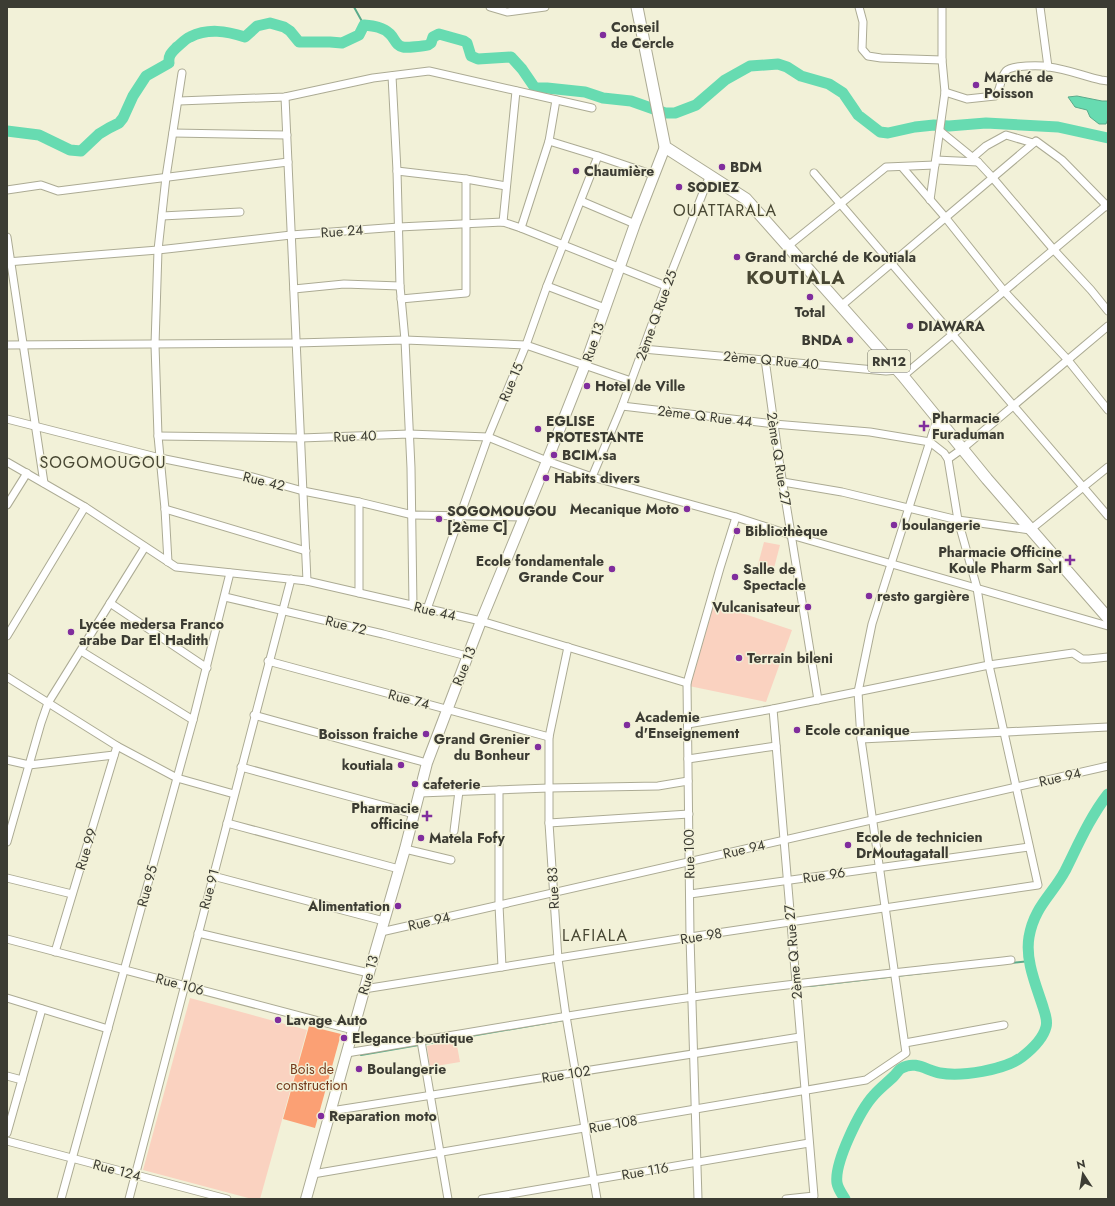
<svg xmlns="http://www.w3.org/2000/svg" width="1115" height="1206" font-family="Jost,sans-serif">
<rect width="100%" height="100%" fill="#f2f1d8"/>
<!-- green -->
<g fill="#fad2c0">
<path d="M764,542l16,3 -7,27 -16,-4z"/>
<path d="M712,603l80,27 -26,72 -77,-16z"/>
<path d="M190,998l117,32 -47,169h-8l-109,-29z"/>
<path d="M456,1040l4,22 -30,5 -3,-21z"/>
</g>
<!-- forest -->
<path fill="#fba074" d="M309,1026l32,8 -26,94 -32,-9z"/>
<!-- water -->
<path fill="#67dbb1" stroke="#5aab8b" d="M1077,96l25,5h6v18l-2,5h-7l-9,-7 -3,-7 -12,-3 -7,-10z"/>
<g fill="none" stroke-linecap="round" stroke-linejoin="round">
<!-- stream -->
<g stroke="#5aab8b" stroke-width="2">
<path d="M354,7l10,18"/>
<path d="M1011,963l19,-2"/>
<path d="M810,986l121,-14"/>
<path d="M361,1055l203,-35"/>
</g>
<!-- river -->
<g stroke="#67dbb1" stroke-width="11">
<path d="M7,131l32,4 31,15 11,1 18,-17 10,-6 10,-5 4,-5 10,-22 13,-20 23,-13c-1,-8 3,-11 8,-16 4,-3 8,-8 13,-10 18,-9 36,-6 55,0l12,-11 13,-3 14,4 6,4 9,11h31l12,1 17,-8 5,-10c10,1 19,2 26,9 5,5 6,12 13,13 3,1 21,-1 25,-2l3,-2 2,-6 6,-3 25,7 3,2 4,13 7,3 33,-2 11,12 13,19h12l38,4 18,6 28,3 34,12h10l21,-8 29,-25 25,-14 28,-2 9,3 14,9 28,8 14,9 15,22 22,17 8,1 27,-6 19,-2 15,1 37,-3 72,4 50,11"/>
<path d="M845,1199c-3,-5 -7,-10 -8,-16 -3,-20 23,-73 37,-88 6,-7 13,-12 20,-19 2,-2 5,-7 8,-8 14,-8 25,3 38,5 21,4 65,-3 82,-16 9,-7 21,-18 24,-30 2,-7 -1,-13 -3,-20 -7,-22 -18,-47 -14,-70 5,-30 23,-42 36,-66 13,-26 25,-54 43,-77"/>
</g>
<defs>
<g id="street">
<path d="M490,7l17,5 38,-5"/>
<path d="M859,7l4,15 -1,27 6,7 13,2 61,2"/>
<path d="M1040,7l8,60"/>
<path d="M392,76l5,95 3,115 5,54 6,128 2,138"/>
<path d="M945,92l22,7 28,-3c7,-7 4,-17 11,-25 5,-6 35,-6 43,-4 17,2 35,9 52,13l7,1"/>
<path d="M285,97l22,484"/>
<path d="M179,101l106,-4 88,-19 56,-7 163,37"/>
<path d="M940,131l38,31 14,15 62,73 37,40 17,21"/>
<path d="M173,133l114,2"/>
<path d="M549,141l49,15 56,19"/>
<path d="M972,158l14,-12 20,-11 27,8"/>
<path d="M936,160l42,2"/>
<path d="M902,167l43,50 59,74 63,68 41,51"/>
<path d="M397,171l69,8 40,7"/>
<path d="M814,173l294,343"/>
<path d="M7,190l34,-5 17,6 230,-29"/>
<path d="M930,200l15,-108 -3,-32v-53"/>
<path d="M581,201l54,23"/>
<path d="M162,216l78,-4"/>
<path d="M503,222l13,-131"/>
<path d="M521,228l28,-87 7,-41"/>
<path d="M7,237l37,246"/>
<path d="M788,246l98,-79 49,-2"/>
<path d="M7,262l151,-12 133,-15 108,-8 104,-5 18,6 145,58"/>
<path d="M547,286l58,22"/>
<path d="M294,289l50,-5 56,2"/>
<path d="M401,299l65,-6v-114"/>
<path d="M841,306l195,-165 26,19 46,47"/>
<path d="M7,345l289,-2 109,-3 121,5 105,36"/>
<path d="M643,349l243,22 12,-1"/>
<path d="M765,359l14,101 39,240"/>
<path d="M903,376l205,-172"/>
<path d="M7,419l153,39 89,18 54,15 56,11 54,13 112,2"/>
<path d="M158,436l143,2 108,-4 79,3 59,24 45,16 144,40 55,18 317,91"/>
<path d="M948,459l14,-10 146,-123"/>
<path d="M7,462l78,45 91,60 131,14 174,40 206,62"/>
<path d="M592,477l30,-71 44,-120 44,-111"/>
<path d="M783,482l59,10 116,28 72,10 78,-63"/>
<path d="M7,505l20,-32"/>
<path d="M165,509l141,42"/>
<path d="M168,562l-3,-53 -7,-73 -3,-91 3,-95 8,-73 16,-104"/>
<path d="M359,593v-91"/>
<path d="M225,597l158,37 84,22"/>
<path d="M110,603l97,65"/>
<path d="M427,609l61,-172 38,-92 21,-59 51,-130"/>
<path d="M7,636l78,-129"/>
<path d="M568,647l-19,90v86l9,136 8,57 31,183"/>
<path d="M81,651l112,69"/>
<path d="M268,661l281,76"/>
<path d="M7,677l110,69 60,32 57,16"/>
<path d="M773,709l41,487 -28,3"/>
<path d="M254,715l173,48"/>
<path d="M688,724l85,-15 216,-44 84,-12 9,6h7l19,-2"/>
<path d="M861,739l247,-12"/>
<path d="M688,759l88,-13"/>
<path d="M7,760l22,5 85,-10"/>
<path d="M241,767l173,47"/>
<path d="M499,790v115l3,62"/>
<path d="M420,793l129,-5 109,-2 30,-5"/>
<path d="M227,823l172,46"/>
<path d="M549,823l140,-9"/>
<path d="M454,831l5,-40"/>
<path d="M7,842l34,-119 7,-20 97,-156"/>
<path d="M405,849l46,11"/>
<path d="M213,876l171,45"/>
<path d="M7,878l65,16"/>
<path d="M690,894l339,-47"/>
<path d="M381,932l727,-166"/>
<path d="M198,933l171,40"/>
<path d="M7,939l346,91"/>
<path d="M55,952l62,-206"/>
<path d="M364,989l326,-52 348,-52 -49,-220 -12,-77 -19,-68 -10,-61 -4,-6 -14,-11 -60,-10 -96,-8 -152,-18"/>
<path d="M7,998l101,31"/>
<path d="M421,1041l27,158"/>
<path d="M905,1043l99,-18"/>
<path d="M347,1053c115,-19 230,-40 346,-56 106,-15 212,-25 318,-37"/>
<path d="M7,1076l15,4"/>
<path d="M331,1111l469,-74"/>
<path d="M7,1133l35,-124"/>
<path d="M7,1141l220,58"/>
<path d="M313,1174l553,-94 40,-27 -45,-314 -3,-47 14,-68 65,-205"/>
<path d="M61,1199l132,-479 37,-147"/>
<path d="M129,1199l162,-620"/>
<path d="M482,1199l327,-56"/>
<path d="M698,1199l-8,-262 -3,-254 33,-115 16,-51"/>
</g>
<path id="secondary" d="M306,1199l63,-226 36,-124 22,-86 54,-142 66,-160 38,-96 50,-141 30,-77"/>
<path id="primary" d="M637,7l28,140 81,52 157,177 84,103 121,139"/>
</defs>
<!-- street casing -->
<use href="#street" stroke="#acab94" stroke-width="9"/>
<!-- secondary casing -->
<use href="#secondary" stroke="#acab94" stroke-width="12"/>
<!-- primary casing -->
<use href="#primary" stroke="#acab94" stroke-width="13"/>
<!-- street -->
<use href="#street" stroke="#fff" stroke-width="7"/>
<!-- secondary -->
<use href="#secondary" stroke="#fff" stroke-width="10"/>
<!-- primary -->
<use href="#primary" stroke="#fff" stroke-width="11"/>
</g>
<!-- markers -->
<g fill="#802d9d" stroke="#f2f1d8" stroke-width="1.5">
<circle cx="603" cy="35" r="4"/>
<circle cx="976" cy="85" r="4"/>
<circle cx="722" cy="167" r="4"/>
<circle cx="576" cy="171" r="4"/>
<circle cx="679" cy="187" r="4"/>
<circle cx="737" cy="257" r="4"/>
<circle cx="810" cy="297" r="4"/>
<circle cx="910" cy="326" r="4"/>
<circle cx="850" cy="340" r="4"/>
<circle cx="587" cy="386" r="4"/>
<path d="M922 420h4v4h4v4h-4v4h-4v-4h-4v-4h4z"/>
<circle cx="538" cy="429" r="4"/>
<circle cx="554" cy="455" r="4"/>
<circle cx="546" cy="478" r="4"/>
<circle cx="687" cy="509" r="4"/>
<circle cx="439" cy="519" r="4"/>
<circle cx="894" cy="525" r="4"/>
<circle cx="737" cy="531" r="4"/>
<path d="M1068 554h4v4h4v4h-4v4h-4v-4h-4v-4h4z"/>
<circle cx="612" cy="569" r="4"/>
<circle cx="735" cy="577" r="4"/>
<circle cx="869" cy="596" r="4"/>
<circle cx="808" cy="607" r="4"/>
<circle cx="71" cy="632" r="4"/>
<circle cx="739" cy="658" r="4"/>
<circle cx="627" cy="725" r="4"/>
<circle cx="797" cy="730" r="4"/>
<circle cx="426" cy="734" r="4"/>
<circle cx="538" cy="747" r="4"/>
<circle cx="401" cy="765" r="4"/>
<circle cx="415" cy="784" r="4"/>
<path d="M425 810h4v4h4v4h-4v4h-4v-4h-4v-4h4z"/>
<circle cx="421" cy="838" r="4"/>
<circle cx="848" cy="845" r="4"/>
<circle cx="398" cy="906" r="4"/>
<circle cx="278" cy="1020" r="4"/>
<circle cx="344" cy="1038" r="4"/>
<circle cx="359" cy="1069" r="4"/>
<circle cx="321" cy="1116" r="4"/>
</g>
<g text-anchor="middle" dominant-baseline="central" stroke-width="3" stroke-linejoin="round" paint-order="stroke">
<!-- shield labels -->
<rect fill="#f2f1d8" stroke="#737264" stroke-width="1" x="868" y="350" width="42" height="22" rx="3"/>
<g font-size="13" font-weight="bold" fill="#3c3c33">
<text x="889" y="361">RN12</text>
</g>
<!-- poi labels -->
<g font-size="14" font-weight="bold" fill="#3c3c33" stroke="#f2f1d8" text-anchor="start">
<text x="611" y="27">Conseil<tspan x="611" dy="16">de Cercle</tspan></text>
<text x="984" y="77">Marché de<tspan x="984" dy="16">Poisson</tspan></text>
<text x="730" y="167">BDM</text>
<text x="584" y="171">Chaumière</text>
<text x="687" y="187">SODIEZ</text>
<text x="745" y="257">Grand marché de Koutiala</text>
<text x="810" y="312" text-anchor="middle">Total</text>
<text x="918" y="326">DIAWARA</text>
<text x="842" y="340" text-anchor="end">BNDA</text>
<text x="595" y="386">Hotel de Ville</text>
<text x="932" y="418">Pharmacie<tspan x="932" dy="16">Furaduman</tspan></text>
<text x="546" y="421">EGLISE<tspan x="546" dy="16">PROTESTANTE</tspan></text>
<text x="562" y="455">BCIM.sa</text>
<text x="554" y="478">Habits divers</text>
<text x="679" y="509" text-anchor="end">Mecanique Moto</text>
<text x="447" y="511">SOGOMOUGOU<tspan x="447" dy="16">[2ème C]</tspan></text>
<text x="902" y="525">boulangerie</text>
<text x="745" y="531">Bibliothèque</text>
<text x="1062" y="552" text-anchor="end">Pharmacie Officine<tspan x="1062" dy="16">Koule Pharm Sarl</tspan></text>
<text x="604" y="561" text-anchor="end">Ecole fondamentale<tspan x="604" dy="16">Grande Cour</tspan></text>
<text x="743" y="569">Salle de<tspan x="743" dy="16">Spectacle</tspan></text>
<text x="877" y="596">resto gargière</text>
<text x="800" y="607" text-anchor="end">Vulcanisateur</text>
<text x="79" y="624">Lycée medersa Franco<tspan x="79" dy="16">arabe Dar El Hadith</tspan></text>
<text x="747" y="658">Terrain bileni</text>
<text x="635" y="717">Academie<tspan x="635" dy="16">d'Enseignement</tspan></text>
<text x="805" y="730">Ecole coranique</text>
<text x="418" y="734" text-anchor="end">Boisson fraiche</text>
<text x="530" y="739" text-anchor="end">Grand Grenier<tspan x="530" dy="16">du Bonheur</tspan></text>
<text x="393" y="765" text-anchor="end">koutiala</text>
<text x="423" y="784">cafeterie</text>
<text x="419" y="808" text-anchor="end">Pharmacie<tspan x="419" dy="16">officine</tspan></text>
<text x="856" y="837">Ecole de technicien<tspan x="856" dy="16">DrMoutagatall</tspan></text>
<text x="429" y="838">Matela Fofy</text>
<text x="390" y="906" text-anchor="end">Alimentation</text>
<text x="286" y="1020">Lavage Auto</text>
<text x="352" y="1038">Elegance boutique</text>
<text x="367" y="1069">Boulangerie</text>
<text x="329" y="1116">Reparation moto</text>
</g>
<!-- street labels -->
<g font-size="14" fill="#3c3c33" stroke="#f2f1d8">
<text transform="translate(342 231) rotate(-4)">Rue 24</text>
<text transform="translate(656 315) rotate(-70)">2ème Q Rue 25</text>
<text transform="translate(593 342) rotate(-71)">Rue 13</text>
<text transform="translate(771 360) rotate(5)">2ème Q Rue 40</text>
<text transform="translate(511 382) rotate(-67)">Rue 15</text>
<text transform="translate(705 416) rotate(7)">2ème Q Rue 44</text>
<text transform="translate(355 436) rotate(-2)">Rue 40</text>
<text transform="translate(779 459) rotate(81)">2ème Q Rue 27</text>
<text transform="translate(264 481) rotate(14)">Rue 42</text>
<text transform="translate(435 611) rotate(13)">Rue 44</text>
<text transform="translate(346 625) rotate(14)">Rue 72</text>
<text transform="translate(464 666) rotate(-68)">Rue 13</text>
<text transform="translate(409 699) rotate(15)">Rue 74</text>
<text transform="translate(1060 777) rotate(-13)">Rue 94</text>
<text transform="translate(86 849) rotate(-73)">Rue 99</text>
<text transform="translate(744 849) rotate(-13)">Rue 94</text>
<text transform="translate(689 854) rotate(-91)">Rue 100</text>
<text transform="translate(824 875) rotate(-8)">Rue 96</text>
<text transform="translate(147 886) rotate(-75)">Rue 95</text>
<text transform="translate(553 888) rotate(-93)">Rue 83</text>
<text transform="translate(209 889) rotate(-75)">Rue 91</text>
<text transform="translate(429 921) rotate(-13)">Rue 94</text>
<text transform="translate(701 936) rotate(-9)">Rue 98</text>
<text transform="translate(793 952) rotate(-95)">2ème Q Rue 27</text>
<text transform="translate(368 975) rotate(-74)">Rue 13</text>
<text transform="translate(180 984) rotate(15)">Rue 106</text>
<text transform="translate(566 1074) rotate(-9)">Rue 102</text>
<text transform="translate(613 1124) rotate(-10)">Rue 108</text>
<text transform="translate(117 1170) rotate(15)">Rue 124</text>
<text transform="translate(645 1171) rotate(-10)">Rue 116</text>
</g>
<!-- park labels -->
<g font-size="14" fill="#743a1c" stroke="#f2f1d8">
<text x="312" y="1069">Bois de<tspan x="312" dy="16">construction</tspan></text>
</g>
<!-- quarter labels -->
<g font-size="16" letter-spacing="1" fill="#484733" stroke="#f2f1d8">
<text x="725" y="210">OUATTARALA</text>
<text x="103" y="462">SOGOMOUGOU</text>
<text x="595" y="935">LAFIALA</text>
</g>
<!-- district labels -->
<g font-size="18" font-weight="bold" letter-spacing="1" fill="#484733" stroke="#f2f1d8">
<text x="796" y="278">KOUTIALA</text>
</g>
</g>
<!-- border -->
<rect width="1115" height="1206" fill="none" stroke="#3c3c33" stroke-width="16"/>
<!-- north arrow -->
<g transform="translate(1083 1174) rotate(348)" stroke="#f2f1d8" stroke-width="3" paint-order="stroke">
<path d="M0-3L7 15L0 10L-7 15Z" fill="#3c3c33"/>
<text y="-6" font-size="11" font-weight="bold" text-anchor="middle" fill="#3c3c33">N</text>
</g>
</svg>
